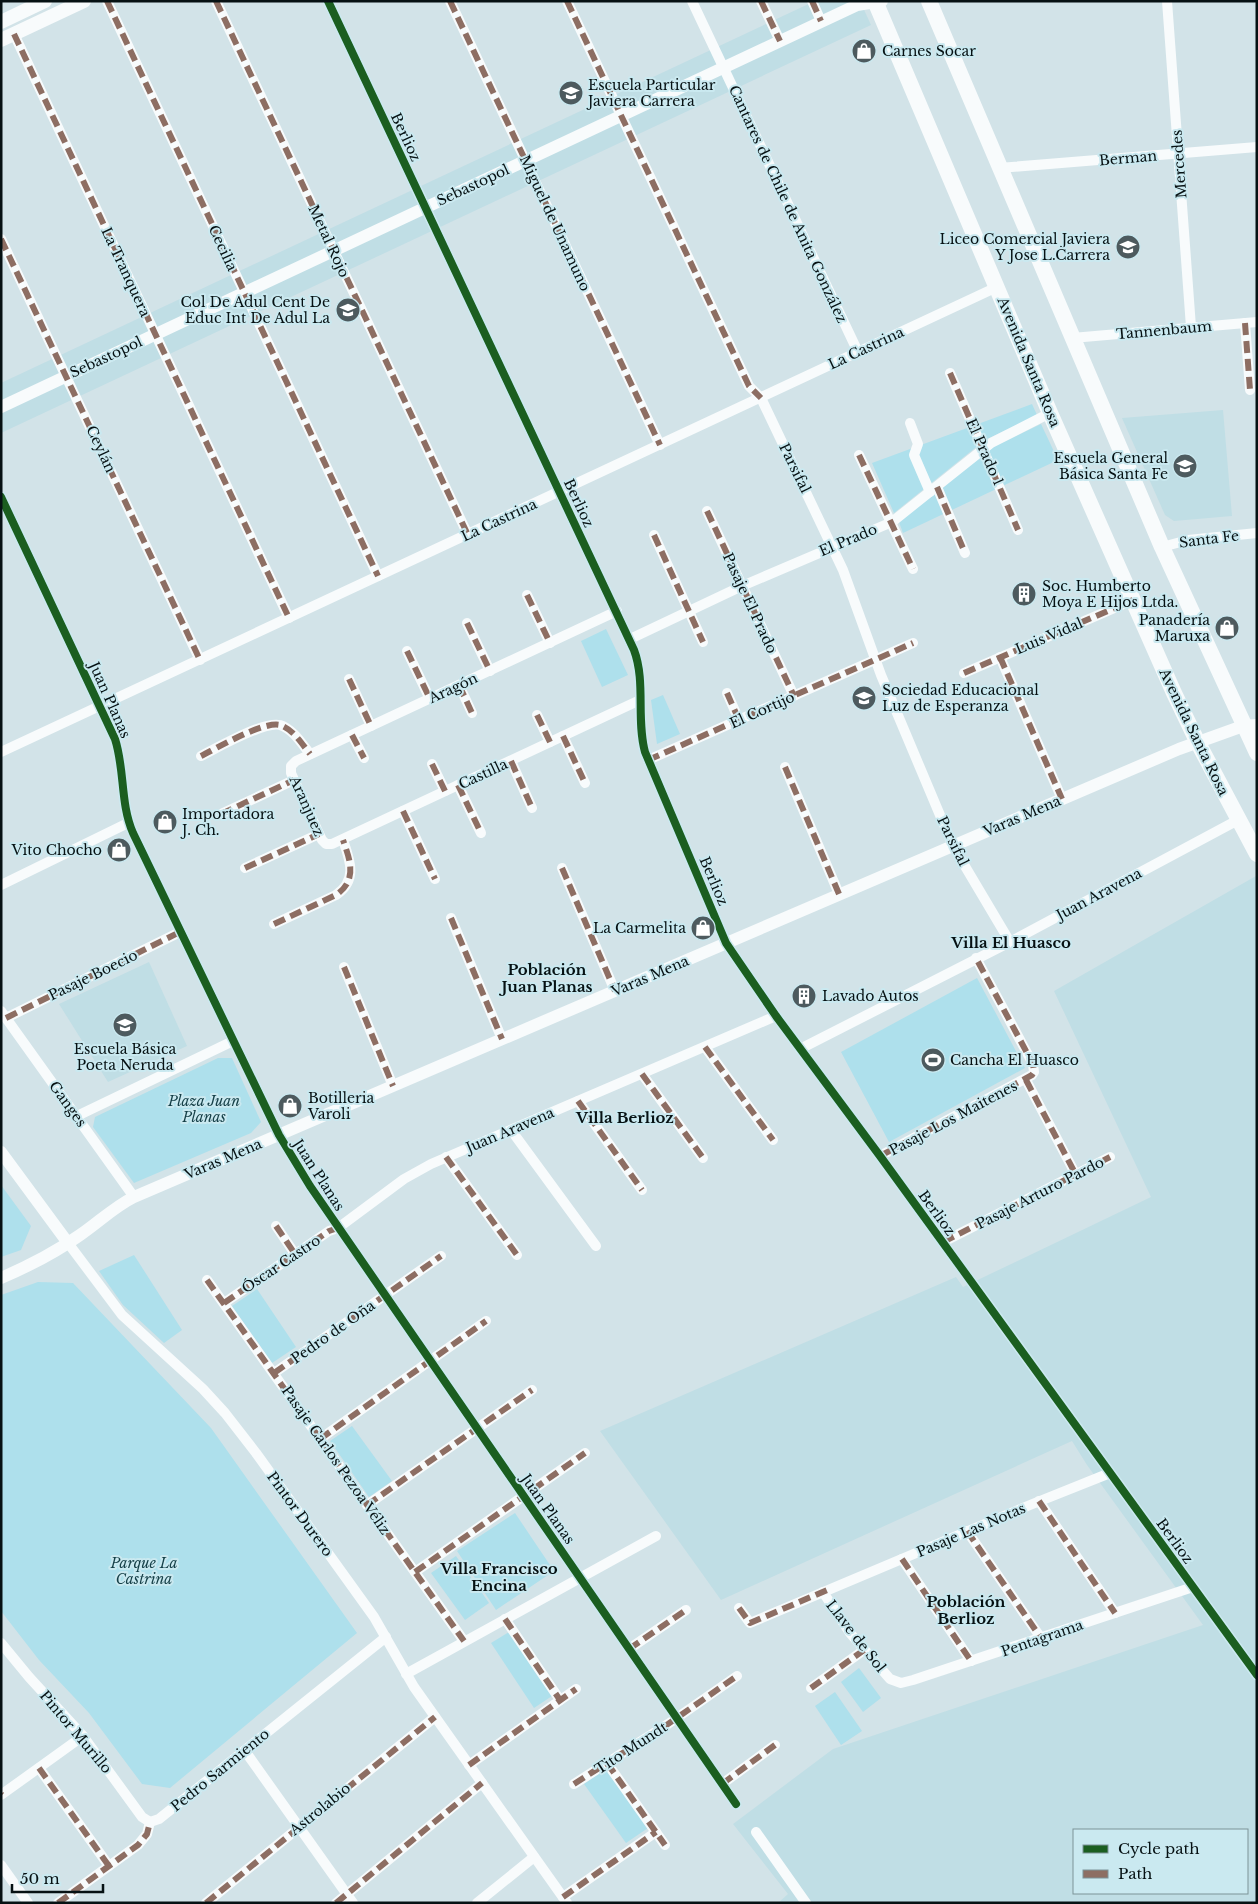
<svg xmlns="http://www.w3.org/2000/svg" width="1258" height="1904" font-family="'Libre Baskerville',serif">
<rect width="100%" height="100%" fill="#d2e3e8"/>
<!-- built -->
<g fill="#c0dee5" fill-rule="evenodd">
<path d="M815,1h45l11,24 -870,408v-50z"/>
<path d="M1223,410l9,106 -58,5 -9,-6 -43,-97z"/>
<path d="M1256,876l1,1027h-479l10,-9 -55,-70 100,-75 370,-124 -116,-160 -15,-24 -351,159 -121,-169 356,-154 7,10 188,-90 -97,-206zM1074,1830h173v63h-173z"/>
<path d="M149,962l38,84 -79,36 -49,-78z"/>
</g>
<!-- green -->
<g fill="#aee0ec">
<path d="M1032,404l5,11 -3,2 -49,23 -91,73 -22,-50z"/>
<path d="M1041,424l17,36 -155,73 -4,-11 94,-75z"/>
<path d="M606,629l22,46 -26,12 -21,-46z"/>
<path d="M663,695l17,39 -23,10 -6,-44z"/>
<path d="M977,978l48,90 -136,74 -48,-90z"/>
<path d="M218,1058h14l29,64 -10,11 -117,50 -41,-56 2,-10z"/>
<path d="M1,1185l30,41 -10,24 -20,7z"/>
<path d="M134,1255l48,75 -18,13 -41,-38 -24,-34z"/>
<path d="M38,1282l35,1 138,145 146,205 -187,155 -28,-4 -53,-71 -50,-53 -38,-49v-316z"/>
<path d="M257,1289l39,58 -24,16 -40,-57z"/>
<path d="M352,1426l40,55 -23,16 -39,-56z"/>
<path d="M515,1513l39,58 -58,39 -39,-59z"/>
<path d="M456,1556l33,47 -24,17 -34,-47z"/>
<path d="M509,1632l43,64 -18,12 -43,-65z"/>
<path d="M859,1668l22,30 -18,14 -22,-30z"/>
<path d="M835,1692l27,39 -21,14 -26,-39z"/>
<path d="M607,1768l41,60 -22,15 -42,-59z"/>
</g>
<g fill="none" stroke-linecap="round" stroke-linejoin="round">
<!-- minor -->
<g stroke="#f8fbfc" stroke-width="10">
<path d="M107,1l271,575"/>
<path d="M216,1l252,534"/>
<path d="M328,1l306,649c12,32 2,69 11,102l81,191 50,73 104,140 377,519"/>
<path d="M450,1l210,444"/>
<path d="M567,1l182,385 12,12 82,172 38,105 72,171 57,96"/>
<path d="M692,1l166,351"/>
<path d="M761,1l19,40"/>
<path d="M812,1l9,20"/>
<path d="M1167,1l24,326"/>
<path d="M14,34l275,584"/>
<path d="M999,168l258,-21"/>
<path d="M1,239l199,421"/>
<path d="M1245,323l5,67"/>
<path d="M1072,338l185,-16"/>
<path d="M950,373l68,157"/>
<path d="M910,423l8,21 -4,11 16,37"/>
<path d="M859,455l54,114"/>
<path d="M937,487l28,66"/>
<path d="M1,497l114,242c10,31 5,64 18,94l146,302 31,51 426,618"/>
<path d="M707,511l87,185"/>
<path d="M654,535l49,107"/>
<path d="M1162,547l26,-7 69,-7"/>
<path d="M527,595l23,48"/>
<path d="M617,611l-321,150 -5,5v7l31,67 4,4h6l308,-144"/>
<path d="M467,623l23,48"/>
<path d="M630,639l112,-53 150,-64 99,-79 59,-30"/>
<path d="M407,651l23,48"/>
<path d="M1000,657l62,142"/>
<path d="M964,673l169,-73"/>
<path d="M349,679l22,47"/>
<path d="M459,685l13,28"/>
<path d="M727,693l12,27"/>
<path d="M537,715l13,27"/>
<path d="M352,735l12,23"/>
<path d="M563,736l22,47"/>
<path d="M1,752l996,-465"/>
<path d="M201,756c16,-8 62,-35 79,-31 13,4 22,19 30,29"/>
<path d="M648,760l265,-117"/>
<path d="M511,761l21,47"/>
<path d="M432,764l13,27"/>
<path d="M785,767l54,127"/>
<path d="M458,785l23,48"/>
<path d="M403,811l32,68"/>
<path d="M221,814l73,-34"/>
<path d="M245,868l74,-34"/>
<path d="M562,868l53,123"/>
<path d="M1,885l127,-62"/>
<path d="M451,918l51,121"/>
<path d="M274,924l62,-29c22,-15 14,-35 7,-55"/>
<path d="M344,967l49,119"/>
<path d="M1,1011l133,186"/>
<path d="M6,1018l174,-86"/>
<path d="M705,1047l68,93"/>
<path d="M800,1049l210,-107 228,-122"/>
<path d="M642,1074l61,84"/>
<path d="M1026,1080l50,95"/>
<path d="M578,1101l64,89"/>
<path d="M77,1116l156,-75"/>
<path d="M511,1130l85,116"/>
<path d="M880,1156l152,-81 2,-3 -1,-8 -57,-106"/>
<path d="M446,1157l71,98"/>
<path d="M276,1226l19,28"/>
<path d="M943,1242l167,-85"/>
<path d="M68,1243l54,72 81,74 22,24 31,40 118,164 40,70 153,216"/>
<path d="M207,1280l257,361"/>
<path d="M224,1303l105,-72 9,-3 66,-49 27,-15 345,-148"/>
<path d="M274,1373l167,-117"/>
<path d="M320,1439l166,-118"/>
<path d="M1039,1501l76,112"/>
<path d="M367,1505l165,-115"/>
<path d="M967,1531l74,107"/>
<path d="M902,1559l69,102"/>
<path d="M415,1572l170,-119"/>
<path d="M823,1592l27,41 40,46 11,4 12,-3 280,-93"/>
<path d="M739,1608l11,15 280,-118 80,-32"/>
<path d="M505,1619l55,81"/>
<path d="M1,1643l28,34 54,59 59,81 8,5"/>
<path d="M629,1649l57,-39"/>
<path d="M406,1674l250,-138"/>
<path d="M811,1688l53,-38"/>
<path d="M245,1751l108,152"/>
<path d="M607,1763l58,82"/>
<path d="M469,1765l107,-76"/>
<path d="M39,1768l70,98"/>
<path d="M574,1784l94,-60 69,-48"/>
<path d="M722,1784l53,-39"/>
<path d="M1,1795l82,-59"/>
<path d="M150,1822l9,-3 227,-182"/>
<path d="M756,1832l50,71"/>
<path d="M1,1865l27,38"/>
<path d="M563,1897l93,-65"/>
<path d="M58,1903l80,-58 9,-11 3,-12"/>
<path d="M206,1903l229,-186"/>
<path d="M336,1903l146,-120"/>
<path d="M477,1903l57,-46"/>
</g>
<!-- tertiary -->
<g stroke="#f8fbfc" stroke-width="12">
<path d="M1,407l856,-402 25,-4"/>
<path d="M1,1152l67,91"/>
<path d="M1,1278c28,-12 55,-26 79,-43 19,-13 34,-28 54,-38l1045,-448 64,-23 14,-1"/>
</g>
<!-- secondary -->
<g stroke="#f8fbfc" stroke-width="14">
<path d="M1,22l44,-21"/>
<path d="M1,40l83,-39"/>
</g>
<!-- primary -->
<g stroke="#f8fbfc" stroke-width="16">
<path d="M875,1l175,412 124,280 23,48 60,113"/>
<path d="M929,1l233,546 95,206"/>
</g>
<!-- quiet -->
<g stroke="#8d6e63" stroke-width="6" stroke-dasharray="12 6" stroke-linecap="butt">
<path d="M107,1l271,575"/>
<path d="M216,1l252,534"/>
<path d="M450,1l210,444"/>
<path d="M567,1l182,385 12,12"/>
<path d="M761,1l19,40"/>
<path d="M812,1l9,20"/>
<path d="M14,34l275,584"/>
<path d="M1,239l199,421"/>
<path d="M1245,323l5,67"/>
<path d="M950,373l68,157"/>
<path d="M859,455l54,114"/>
<path d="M937,487l28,66"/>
<path d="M707,511l87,185"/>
<path d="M654,535l49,107"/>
<path d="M527,595l23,48"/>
<path d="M467,623l23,48"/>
<path d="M407,651l23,48"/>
<path d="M1000,657l62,142"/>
<path d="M964,673l169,-73"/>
<path d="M349,679l22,47"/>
<path d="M459,685l13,28"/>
<path d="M727,693l12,27"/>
<path d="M537,715l13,27"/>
<path d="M352,735l12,23"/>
<path d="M563,736l22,47"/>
<path d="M201,756c16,-8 62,-35 79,-31 13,4 22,19 30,29"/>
<path d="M648,760l265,-117"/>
<path d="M511,761l21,47"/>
<path d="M432,764l13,27"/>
<path d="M785,767l54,127"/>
<path d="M458,785l23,48"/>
<path d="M403,811l32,68"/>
<path d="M221,814l73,-34"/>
<path d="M245,868l74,-34"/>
<path d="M562,868l53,123"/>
<path d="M451,918l51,121"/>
<path d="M274,924l62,-29c22,-15 14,-35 7,-55"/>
<path d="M344,967l49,119"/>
<path d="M6,1018l174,-86"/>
<path d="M705,1047l68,93"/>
<path d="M642,1074l61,84"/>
<path d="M1026,1080l50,95"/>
<path d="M578,1101l64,89"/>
<path d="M880,1156l152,-81 2,-3 -1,-8 -57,-106"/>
<path d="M446,1157l71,98"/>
<path d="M276,1226l19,28"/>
<path d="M943,1242l167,-85"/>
<path d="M207,1280l257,361"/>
<path d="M224,1303l105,-72 9,-3"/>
<path d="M274,1373l167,-117"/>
<path d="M320,1439l166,-118"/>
<path d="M1039,1501l76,112"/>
<path d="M367,1505l165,-115"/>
<path d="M967,1531l74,107"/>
<path d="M902,1559l69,102"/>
<path d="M415,1572l170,-119"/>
<path d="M739,1608l11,15 82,-35"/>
<path d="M505,1619l55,81"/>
<path d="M629,1649l57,-39"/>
<path d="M811,1688l53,-38"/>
<path d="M607,1763l58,82"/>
<path d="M469,1765l107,-76"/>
<path d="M39,1768l70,98"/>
<path d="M574,1784l94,-60 69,-48"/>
<path d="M722,1784l53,-39"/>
<path d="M1,1794l1,1"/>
<path d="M563,1897l93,-65"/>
<path d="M58,1903l80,-58 9,-11 3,-12"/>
<path d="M206,1903l229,-186"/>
<path d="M336,1903l146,-120"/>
</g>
<defs>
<g id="cycleway">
<path d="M328,1l306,649c12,32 2,69 11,102l81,191 50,73 104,140 377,519"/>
<path d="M1,497l114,242c10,31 5,64 18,94l146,302 31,51 426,618"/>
</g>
</defs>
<!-- cycleway casing -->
<use href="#cycleway" stroke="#cae9f0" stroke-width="11"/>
<!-- cycleway -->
<use href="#cycleway" stroke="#1b5e20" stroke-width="8"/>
</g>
<!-- icons -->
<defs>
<symbol id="shop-disc" viewBox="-11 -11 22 22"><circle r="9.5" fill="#4d5a5e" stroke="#cae9f0"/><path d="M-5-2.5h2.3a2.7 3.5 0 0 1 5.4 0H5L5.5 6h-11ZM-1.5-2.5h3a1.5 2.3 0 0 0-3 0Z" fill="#fff"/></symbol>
<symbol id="school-disc" viewBox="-11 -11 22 22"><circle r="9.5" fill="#4d5a5e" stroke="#cae9f0"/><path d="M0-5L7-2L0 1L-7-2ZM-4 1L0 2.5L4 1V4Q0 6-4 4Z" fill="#fff"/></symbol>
<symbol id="building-disc" viewBox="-11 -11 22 22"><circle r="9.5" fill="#4d5a5e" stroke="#cae9f0"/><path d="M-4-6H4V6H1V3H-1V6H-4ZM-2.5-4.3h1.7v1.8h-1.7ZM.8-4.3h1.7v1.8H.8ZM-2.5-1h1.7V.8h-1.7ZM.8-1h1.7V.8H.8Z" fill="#fff"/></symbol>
<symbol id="stadium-disc" viewBox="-11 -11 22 22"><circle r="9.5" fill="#4d5a5e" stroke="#cae9f0"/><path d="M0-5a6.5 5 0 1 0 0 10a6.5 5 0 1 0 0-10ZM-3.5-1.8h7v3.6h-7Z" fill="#fff"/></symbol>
</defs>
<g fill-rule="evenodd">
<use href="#shop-disc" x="850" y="37" width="28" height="28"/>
<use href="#school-disc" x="557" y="79" width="28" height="28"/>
<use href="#school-disc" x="1114" y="233" width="28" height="28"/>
<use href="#school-disc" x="334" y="296" width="28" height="28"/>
<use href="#school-disc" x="1171" y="452" width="28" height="28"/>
<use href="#building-disc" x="1010" y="580" width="28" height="28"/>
<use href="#shop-disc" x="1213" y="614" width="28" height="28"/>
<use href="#school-disc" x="850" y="684" width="28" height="28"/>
<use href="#shop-disc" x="151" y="808" width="28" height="28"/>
<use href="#shop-disc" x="105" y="836" width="28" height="28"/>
<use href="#shop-disc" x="689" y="914" width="28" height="28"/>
<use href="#building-disc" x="790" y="982" width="28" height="28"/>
<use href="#school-disc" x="111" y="1011" width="28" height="28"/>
<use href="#stadium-disc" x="919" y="1046" width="28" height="28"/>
<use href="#shop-disc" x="276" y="1092" width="28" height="28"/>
</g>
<g text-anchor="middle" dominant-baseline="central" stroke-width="4" stroke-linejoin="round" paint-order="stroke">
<!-- poi labels -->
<g font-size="14" fill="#061113" stroke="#cae9f0" text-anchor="start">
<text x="882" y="51">Carnes Socar</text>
<text x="588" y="85">Escuela Particular<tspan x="588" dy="16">Javiera Carrera</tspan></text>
<text x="1110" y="239" text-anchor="end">Liceo Comercial Javiera<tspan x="1110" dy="16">Y Jose L.Carrera</tspan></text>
<text x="330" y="302" text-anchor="end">Col De Adul Cent De<tspan x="330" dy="16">Educ Int De Adul La</tspan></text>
<text x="1168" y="458" text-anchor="end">Escuela General<tspan x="1168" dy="16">Básica Santa Fe</tspan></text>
<text x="1042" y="586">Soc. Humberto<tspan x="1042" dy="16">Moya E Hijos Ltda.</tspan></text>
<text x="1210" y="620" text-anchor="end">Panadería<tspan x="1210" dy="16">Maruxa</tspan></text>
<text x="882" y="690">Sociedad Educacional<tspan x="882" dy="16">Luz de Esperanza</tspan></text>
<text x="182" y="814">Importadora<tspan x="182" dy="16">J. Ch.</tspan></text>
<text x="102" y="850" text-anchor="end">Vito Chocho</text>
<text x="686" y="928" text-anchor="end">La Carmelita</text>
<text x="822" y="996">Lavado Autos</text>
<text x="125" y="1049" text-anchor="middle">Escuela Básica<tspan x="125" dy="16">Poeta Neruda</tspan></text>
<text x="950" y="1060">Cancha El Huasco</text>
<text x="308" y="1098">Botilleria<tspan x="308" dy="16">Varoli</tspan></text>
</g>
<!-- street labels -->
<g font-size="14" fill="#061113" stroke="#cae9f0">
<text transform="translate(406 137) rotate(65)">Berlioz</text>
<text transform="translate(1128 158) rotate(-5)">Berman</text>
<text transform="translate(1179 164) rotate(-94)">Mercedes</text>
<text transform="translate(473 185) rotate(-25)">Sebastopol</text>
<text transform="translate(788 204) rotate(65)">Cantares de Chile de Anita González</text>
<text transform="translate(555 223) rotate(65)">Miguel de Unamuno</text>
<text transform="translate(329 241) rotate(65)">Metal Rojo</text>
<text transform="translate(223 248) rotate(65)">Cecilia</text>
<text transform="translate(126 272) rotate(65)">La Tranquera</text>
<text transform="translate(1164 330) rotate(-5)">Tannenbaum</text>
<text transform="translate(866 348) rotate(-25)">La Castrina</text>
<text transform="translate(106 357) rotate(-25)">Sebastopol</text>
<text transform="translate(1029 362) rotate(67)">Avenida Santa Rosa</text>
<text transform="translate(101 449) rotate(65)">Ceylán</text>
<text transform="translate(985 452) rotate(66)">El Prado 1</text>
<text transform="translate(795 468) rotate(64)">Parsifal</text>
<text transform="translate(579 503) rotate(65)">Berlioz</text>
<text transform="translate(499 520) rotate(-25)">La Castrina</text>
<text transform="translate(1209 539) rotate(-7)">Santa Fe</text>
<text transform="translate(848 540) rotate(-23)">El Prado</text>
<text transform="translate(750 603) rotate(65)">Pasaje El Prado</text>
<text transform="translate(1049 636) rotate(-23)">Luis Vidal</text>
<text transform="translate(453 688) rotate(-25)">Aragón</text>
<text transform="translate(110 700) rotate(66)">Juan Planas</text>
<text transform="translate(762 710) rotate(-24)">El Cortijo</text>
<text transform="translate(1194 732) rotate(64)">Avenida Santa Rosa</text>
<text transform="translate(483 774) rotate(-25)">Castilla</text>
<text transform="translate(307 806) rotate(66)">Aranjuez</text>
<text transform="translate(1022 816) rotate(-23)">Varas Mena</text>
<text transform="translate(953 841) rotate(64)">Parsifal</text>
<text transform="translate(714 881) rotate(67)">Berlioz</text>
<text transform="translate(1099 894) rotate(-28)">Juan Aravena</text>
<text transform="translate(93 975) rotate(-26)">Pasaje Boecio</text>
<text transform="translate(650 976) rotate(-23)">Varas Mena</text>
<text transform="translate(68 1104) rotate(54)">Ganges</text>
<text transform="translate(953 1118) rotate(-28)">Pasaje Los Maitenes</text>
<text transform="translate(510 1130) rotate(-23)">Juan Aravena</text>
<text transform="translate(223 1159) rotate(-23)">Varas Mena</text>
<text transform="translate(319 1175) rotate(57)">Juan Planas</text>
<text transform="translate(1040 1193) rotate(-27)">Pasaje Arturo Pardo</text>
<text transform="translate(937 1213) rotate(54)">Berlioz</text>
<text transform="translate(281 1264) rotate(-34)">Óscar Castro</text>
<text transform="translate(333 1332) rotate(-35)">Pedro de Oña</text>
<text transform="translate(336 1460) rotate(55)">Pasaje Carlos Pezoa Véliz</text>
<text transform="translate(548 1509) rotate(55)">Juan Planas</text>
<text transform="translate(300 1514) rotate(54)">Pintor Durero</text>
<text transform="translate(971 1530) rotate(-23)">Pasaje Las Notas</text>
<text transform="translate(1175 1541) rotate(54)">Berlioz</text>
<text transform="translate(856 1636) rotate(52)">Llave de Sol</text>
<text transform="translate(1042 1638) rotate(-19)">Pentagrama</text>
<text transform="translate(76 1732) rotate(50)">Pintor Murillo</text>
<text transform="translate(631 1748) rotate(-33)">Tito Mundt</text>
<text transform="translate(220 1770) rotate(-39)">Pedro Sarmiento</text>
<text transform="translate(320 1809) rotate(-39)">Astrolabio</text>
</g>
<!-- park labels -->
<g font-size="14" font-style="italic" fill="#153f47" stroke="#cae9f0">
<text x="204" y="1101">Plaza Juan<tspan x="204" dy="16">Planas</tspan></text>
<text x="144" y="1563">Parque La<tspan x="144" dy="16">Castrina</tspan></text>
</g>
<!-- neighbourhood labels -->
<g font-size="15" font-weight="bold" fill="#061113" stroke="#cae9f0">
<text x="1011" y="942">Villa El Huasco</text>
<text x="547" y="969">Población<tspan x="547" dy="17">Juan Planas</tspan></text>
<text x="625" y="1117">Villa Berlioz</text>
<text x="499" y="1568">Villa Francisco<tspan x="499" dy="17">Encina</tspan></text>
<text x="966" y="1601">Población<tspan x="966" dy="17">Berlioz</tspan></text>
</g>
</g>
<!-- border -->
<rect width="1258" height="1904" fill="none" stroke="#061113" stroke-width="5"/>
<!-- legend -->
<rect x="1073" y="1829" width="175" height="65" fill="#cae9f0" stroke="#7c9398"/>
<rect x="1083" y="1845" width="25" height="8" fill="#1b5e20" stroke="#7c9398"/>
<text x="1118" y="1854" font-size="15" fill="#061113">Cycle path</text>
<rect x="1083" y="1870" width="25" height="8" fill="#8d6e63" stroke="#7c9398"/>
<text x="1118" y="1879" font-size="15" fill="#061113">Path</text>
<!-- scale -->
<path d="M12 1884v8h91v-8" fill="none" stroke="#061113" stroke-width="2.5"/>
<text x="20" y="1884" font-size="15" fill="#061113" stroke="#cae9f0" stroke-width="4" paint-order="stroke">50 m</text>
</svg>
